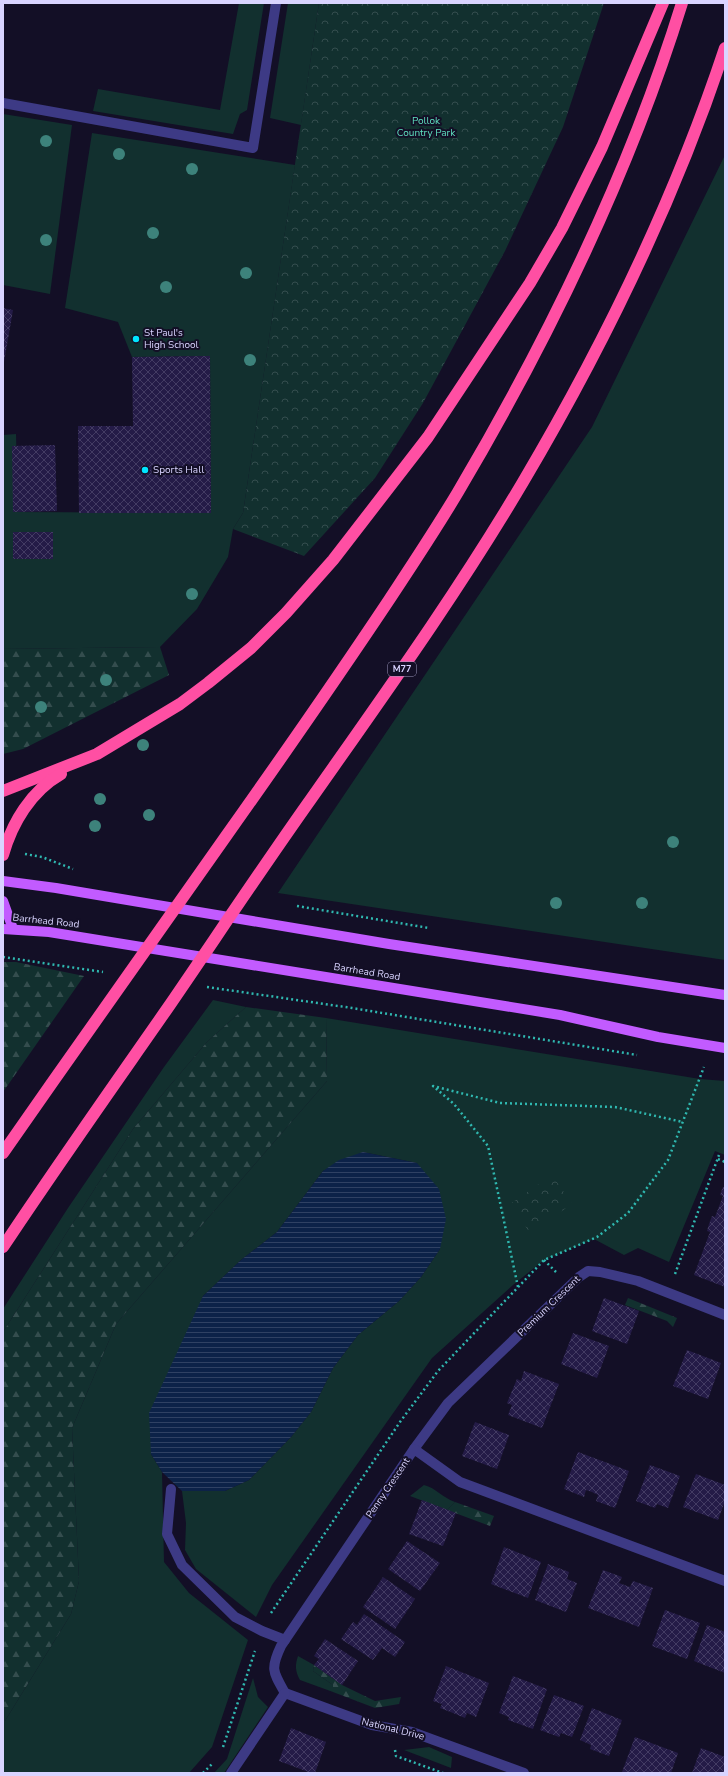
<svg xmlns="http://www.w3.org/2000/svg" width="728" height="1776" font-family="'Nunito Sans',sans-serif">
<defs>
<pattern id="forest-firs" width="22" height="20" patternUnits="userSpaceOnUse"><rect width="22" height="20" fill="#12302f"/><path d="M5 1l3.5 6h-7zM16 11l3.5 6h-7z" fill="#344d4e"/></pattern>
<pattern id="park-crowns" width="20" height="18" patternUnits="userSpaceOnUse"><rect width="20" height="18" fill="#12302f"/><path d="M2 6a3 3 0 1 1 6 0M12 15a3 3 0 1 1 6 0" fill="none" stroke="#344d4e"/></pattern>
<pattern id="water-rules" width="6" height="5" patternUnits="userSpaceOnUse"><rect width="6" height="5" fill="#0c2248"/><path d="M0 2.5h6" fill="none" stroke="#2f4163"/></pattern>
<pattern id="building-cross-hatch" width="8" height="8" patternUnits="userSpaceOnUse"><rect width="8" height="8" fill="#241b47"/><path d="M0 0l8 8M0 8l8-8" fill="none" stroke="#433b63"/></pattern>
</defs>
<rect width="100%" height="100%" fill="#130f26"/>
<!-- green -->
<g fill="#12302f">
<path d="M239,3h25l-17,107 -7,4 -7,20 -140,-23 5,-22 122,21z"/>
<path d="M288,3h31l-18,122 -31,-7z"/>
<path d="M3,114l69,11 -22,169 -47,-9z"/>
<path d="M92,133l203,32 -52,348 -10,16 -5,28 -31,52 -37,38 -157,2v-214l13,-1 2,78 193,1 -1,-157 -78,1 -14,-35 -53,-14z"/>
<path d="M725,155v805l-447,-67 314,-466z"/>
<path d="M213,1000l33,7 -39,35 -74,87 -130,203v-23l65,-101 96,-141z"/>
<path d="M326,1018l374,61 25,2v74l-10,-4 -46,111 -31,-14 -14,7 -30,-16 -50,21 -31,25 -81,73 -160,227 -16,32 -60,-48 -11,-19 1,-27 -4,-32h43l24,-11 42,-43 20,-25 22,-44 25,-33 41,-34 22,-24 19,-28 -23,-86 -54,-11 -40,19 -46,61 -36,28 -38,36 -52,158 11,18 2,90 25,31 59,47 -36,107 -23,26h-186v-49l68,-110 8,-33 -7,-153 44,-104 211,-243z"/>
<path d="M424,1485c12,3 19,13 31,17l-8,8 -37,-14z"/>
<path d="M298,1656l16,9 -1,6 20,14v7l-33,-12c-5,-9 -5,-15 -2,-24z"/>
<path d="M253,1678l5,19 10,10 -44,66h-10l13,-14z"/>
<path d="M429,1747l23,10 -1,11 -47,-18z"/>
</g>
<!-- forest -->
<g fill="url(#forest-firs)">
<path d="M160,647l9,28 -146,74 -20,5v-105z"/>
<path d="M3,962h13l68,14 -81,116z"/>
<path d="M246,1007l80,11 1,63 -211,243 -44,104 7,153 -8,33 -68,110v-392l130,-203 74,-87z"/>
<path d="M628,1298l49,20 -4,9 -6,-6 -42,-16z"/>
<path d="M455,1502l39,14 -4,10 -43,-16z"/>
<path d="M314,1665l28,20 33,16 26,-4 -2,7 -24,4 -42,-16v-7l-20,-14z"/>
</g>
<!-- park -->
<g fill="url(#park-crowns)">
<path d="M319,3h285l-41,124 -58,124 -82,152 -48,75 -71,78 -71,-27 10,-16z"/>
<path d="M552,1175l20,29 -42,29 -20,-29z"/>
</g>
<!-- water -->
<path fill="url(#water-rules)" d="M363,1152l54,11 22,26 7,30 -6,30 -19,28 -22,24 -41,34 -25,33 -22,44 -20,25 -42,43 -24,11h-43l-20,-19 -11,-18 -2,-41 54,-117 38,-36 36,-28 46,-61 16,-11z"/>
<!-- building -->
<g fill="url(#building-cross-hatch)">
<path d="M3,308l10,2 -9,52h-1z"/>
<path d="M210,356l1,157h-132l-1,-87h55l-1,-69z"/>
<path d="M55,445l2,66 -44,1 -1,-66z"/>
<rect x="13" y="532" width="40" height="27"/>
<path d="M723,1187l2,1v99l-31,-12 16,-43 -3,-1 2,-7 3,-8 3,1 8,-21 -3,-1z"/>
<path d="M604,1298l35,13 -12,33 -35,-13z"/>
<path d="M573,1333l36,13 -12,32 -36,-14z"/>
<path d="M687,1350l34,13 -13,36 -35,-13z"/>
<path d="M524,1371l35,13 -17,44 -34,-13 4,-10 -5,-2 10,-24 4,2z"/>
<path d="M475,1422l34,13 -12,34 -35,-13z"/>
<path d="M578,1452l51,19 -14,37 -19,-7 2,-6 -6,-3 -6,-2 -2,7 -20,-8z"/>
<path d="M650,1465l30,11 -12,32 -11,-4 -2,4 -19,-7z"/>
<path d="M696,1474l29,11v16l-7,19 -35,-13z"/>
<path d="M422,1500l34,13 -13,33 -34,-12z"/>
<path d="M407,1541l33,22 -20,28 -32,-22z"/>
<path d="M504,1547l37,15 -13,36 -37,-14z"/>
<path d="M548,1564l21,8 -2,7 10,4 -11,29 -31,-12z"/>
<path d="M603,1570l19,7 -3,6 11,4 3,-6 20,7 -14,39 -51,-19z"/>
<path d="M383,1577l32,22 -20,30 -32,-22z"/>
<path d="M665,1610l35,13 -13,36 -35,-13z"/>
<path d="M364,1614l41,28 -10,15 -13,-9 -9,12 -32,-21 12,-17 4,3z"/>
<path d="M707,1625l18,7v41l-31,-12z"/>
<path d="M325,1639l33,22 -16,24 -28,-20 5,-6 -5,-3z"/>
<path d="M446,1666l43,17 -13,34 -9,-4 -2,5 -12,-5 -13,-5 2,-4 -9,-3z"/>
<path d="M513,1676l34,13 -14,40 -25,-9 1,-3 -10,-4z"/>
<path d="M554,1695l30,11 -12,31 -11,-4 -2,4 -19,-7z"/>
<path d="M592,1708l30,12 -13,36 -19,-7 1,-4 -11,-5z"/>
<path d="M291,1728l35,14 -11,31h-4l-32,-12z"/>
<path d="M635,1737l43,16 -7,20 -49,-1z"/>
<path d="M701,1748l24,9v16h-33z"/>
</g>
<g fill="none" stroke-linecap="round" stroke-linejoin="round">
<!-- path -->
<g stroke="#2fb8b0" stroke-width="2.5" stroke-dasharray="2 3" stroke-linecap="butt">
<path d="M25,854l17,3 31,12"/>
<path d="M297,906l132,22"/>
<path d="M3,957l100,15"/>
<path d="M207,987l145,21 285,47"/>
<path d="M718,1159l7,3"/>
<path d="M544,1260l12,12"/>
<path d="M675,1274l44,-119"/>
<path d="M518,1287l-30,-141 -34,-42 -21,-18 67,17 115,4 68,15"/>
<path d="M271,1613l129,-191 38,-51 106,-111 53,-23 31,-24 40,-53 36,-93"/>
<path d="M223,1747l32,-96"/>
<path d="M395,1750l1,6 47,17"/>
<path d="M203,1773l9,-9"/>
</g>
<!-- minor -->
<g stroke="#3d3a85" stroke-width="10">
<path d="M3,103l250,45 23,-145"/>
<path d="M414,1449l34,-46 131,-126 9,-6 12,1 38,9 87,34"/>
<path d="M171,1489l-4,45 15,31 53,52 27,14 23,9"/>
<path d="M285,1693c-12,-21 -15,-24 -4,-47l133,-197 46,33 265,99"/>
<path d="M285,1693l87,32 40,7 112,41"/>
<path d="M231,1773l54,-80"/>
</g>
<!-- major -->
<g stroke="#c25bff" stroke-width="10">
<path d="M3,881l53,7 333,56 336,51"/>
<path d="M3,901l10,28"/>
<path d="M3,929l46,3 511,83 98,22 67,11"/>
</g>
<!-- highway -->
<g stroke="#ff4fa3" stroke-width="12">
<path d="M3,791l94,-37 83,-50 28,-21 43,-35 35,-35 47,-53 95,-123 102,-154 32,-55 40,-81 61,-144"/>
<path d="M3,855c9,-32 28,-64 58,-81"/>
<path d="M3,1153c73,-105 147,-209 221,-314 56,-79 111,-158 165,-239 23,-35 47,-71 69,-108 91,-154 171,-318 224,-489"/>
<path d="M3,1247c53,-80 109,-159 164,-238 48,-70 95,-141 144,-210 73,-104 147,-207 212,-317 81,-137 152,-283 202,-434"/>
</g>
</g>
<!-- trees -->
<g fill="#3d827b">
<circle cx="46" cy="141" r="6"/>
<circle cx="119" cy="154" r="6"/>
<circle cx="192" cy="169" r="6"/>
<circle cx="153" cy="233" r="6"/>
<circle cx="46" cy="240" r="6"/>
<circle cx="246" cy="273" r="6"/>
<circle cx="166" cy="287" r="6"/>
<circle cx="250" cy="360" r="6"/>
<circle cx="192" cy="594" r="6"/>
<circle cx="106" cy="680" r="6"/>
<circle cx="41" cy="707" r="6"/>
<circle cx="143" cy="745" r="6"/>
<circle cx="100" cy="799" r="6"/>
<circle cx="149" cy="815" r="6"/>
<circle cx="95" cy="826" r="6"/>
<circle cx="673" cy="842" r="6"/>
<circle cx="556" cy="903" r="6"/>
<circle cx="642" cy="903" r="6"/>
</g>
<!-- markers -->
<g fill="#00e5ff" stroke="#130f26" stroke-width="1.5">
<circle cx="136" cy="339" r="4"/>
<circle cx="145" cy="470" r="4"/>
</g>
<g text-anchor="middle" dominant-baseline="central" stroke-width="4" stroke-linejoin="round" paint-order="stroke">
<!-- shield labels -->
<rect fill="#130f26" stroke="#9e99be" stroke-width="1" x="388" y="662" width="28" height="14" rx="3"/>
<g font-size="9" font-weight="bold" fill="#d9d4ff">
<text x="402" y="669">M77</text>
</g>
<!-- park labels -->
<g font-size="10" fill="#5fe0c0" stroke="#130f26">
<text x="426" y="121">Pollok<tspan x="426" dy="12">Country Park</tspan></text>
</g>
<!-- poi labels -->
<g font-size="10" fill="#d9d4ff" stroke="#130f26" text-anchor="start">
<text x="144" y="333">St Paul's<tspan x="144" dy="12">High School</tspan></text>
<text x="153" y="470">Sports Hall</text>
</g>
<!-- street labels -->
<g font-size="10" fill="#d9d4ff" stroke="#130f26">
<text transform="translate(46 921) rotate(6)">Barrhead Road</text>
<text transform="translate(367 972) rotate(9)">Barrhead Road</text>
<text transform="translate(549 1306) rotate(-44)">Premium Crescent</text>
<text transform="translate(388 1488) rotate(-56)">Penny Crescent</text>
<text transform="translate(393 1729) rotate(14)">National Drive</text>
</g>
</g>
<!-- border -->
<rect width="728" height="1776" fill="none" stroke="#d9d4ff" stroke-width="8"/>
</svg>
